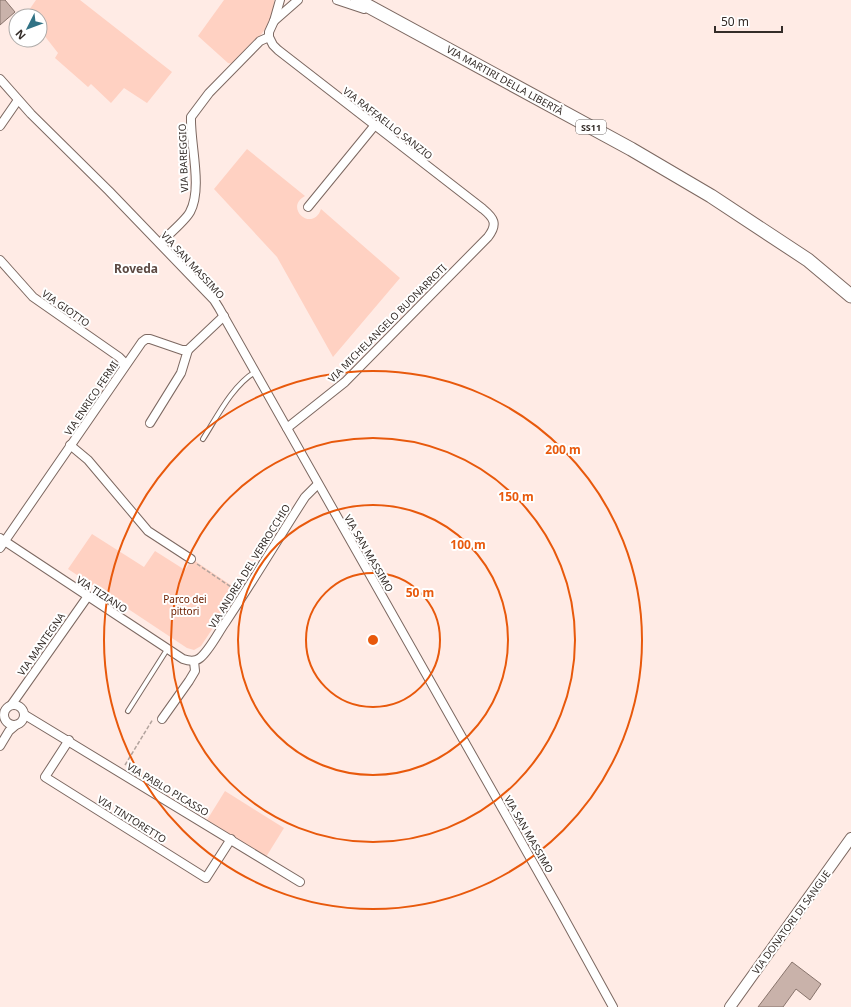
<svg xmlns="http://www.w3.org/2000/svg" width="851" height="1007" font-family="'Noto Sans',sans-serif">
<rect width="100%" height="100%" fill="#ffebe5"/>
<!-- green -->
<g fill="#ffd1c2">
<path d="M36,0h44l92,72 -25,31 -23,-15 -13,15 -20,-19 -3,3 -33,-29 3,-5 -18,-23v-14h-11l-2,-3z"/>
<path d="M224,0h50c1,28 -24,46 -41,64l-5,-1 -30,-27z"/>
<path d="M247,149l58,47c-22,12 8,37 16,13l79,69 -67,79 -56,-100 -63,-68z"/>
<path d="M92,534l52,33 11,-16 30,19 7,-11 46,31 -37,56 -7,4 -7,-2 -119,-79z"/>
<path d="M225,791l59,37 -18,29 -59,-37z"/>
</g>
<!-- building -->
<g fill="#c9b2aa" stroke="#88746c">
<path d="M0,0h5l10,12 -15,13z"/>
<path d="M792,962l29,22 -11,16 -14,-11 -13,18h-25z"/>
</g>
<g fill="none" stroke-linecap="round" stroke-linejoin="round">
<defs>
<g id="service">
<path d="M203,439c14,-22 29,-53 52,-67"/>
<path d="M128,711l40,-63"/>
</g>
<g id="minor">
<path d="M337,0l27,9"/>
<path d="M274,21l24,-21"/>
<path d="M269,37l4,8 5,5 205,159c11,9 15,15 5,28l-143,145 -58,46"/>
<path d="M269,37v-5l5,-11 6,-21"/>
<path d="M0,79l31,35 78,77 105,109 5,8 339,599 55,100"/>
<path d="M0,126l18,-26"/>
<path d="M308,207l67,-82"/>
<path d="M160,243c7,-7 26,-23 30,-31 13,-24 0,-68 1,-95l18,-24 51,-52 9,-4"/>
<path d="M0,260l33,37 86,60 4,4 1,5"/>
<path d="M150,423l31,-50 7,-23"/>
<path d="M70,445l18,15 60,71 43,28"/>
<path d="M0,538l183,121c6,2 12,3 17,-1 9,-7 18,-25 25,-35 28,-42 53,-84 80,-126l13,-13"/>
<path d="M0,548l142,-206 4,-3h4l32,11h6l36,-34"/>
<path d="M12,704l76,-108"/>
<circle cx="14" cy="715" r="10"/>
<path d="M25,715l275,167"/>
<path d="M162,719l27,-38 6,-10 -1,-10"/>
<path d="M69,740l-24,37 161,101 25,-39"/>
<path d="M0,746l9,-15 7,-6"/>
</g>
<path id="tertiary" d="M730,1007l121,-169"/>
<path id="primary" d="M357,0l274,149 80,47 97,64 43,36"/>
</defs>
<!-- service casing -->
<use href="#service" stroke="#7c6861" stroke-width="6"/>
<!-- minor casing -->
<use href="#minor" stroke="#7c6861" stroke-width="10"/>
<!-- tertiary casing -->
<use href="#tertiary" stroke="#7c6861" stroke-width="12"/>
<!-- primary casing -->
<use href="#primary" stroke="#7c6861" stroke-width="15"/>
<!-- path -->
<g stroke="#b2a39d" stroke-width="1.5" stroke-dasharray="4 2" stroke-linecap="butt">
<path d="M197,564l40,27"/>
<path d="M125,765l28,-46"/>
</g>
<!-- service -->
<use href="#service" stroke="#fff" stroke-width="4"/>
<!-- minor -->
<use href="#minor" stroke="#fff" stroke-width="8"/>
<!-- tertiary -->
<use href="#tertiary" stroke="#fff" stroke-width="10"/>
<!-- primary -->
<use href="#primary" stroke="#fff" stroke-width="13"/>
</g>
<!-- distance rings -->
<g fill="none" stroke="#e8590c" stroke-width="2">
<circle cx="373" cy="640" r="67"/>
<circle cx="373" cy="640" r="135"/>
<circle cx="373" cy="640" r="202"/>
<circle cx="373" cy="640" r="269"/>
</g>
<g text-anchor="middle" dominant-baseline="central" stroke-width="4" stroke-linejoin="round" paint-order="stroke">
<!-- shield labels -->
<rect fill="#fff" stroke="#716b68" stroke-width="1" x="576" y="120" width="30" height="14" rx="3"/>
<g font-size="9" font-weight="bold" fill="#342c28">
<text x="591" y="127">SS11</text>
</g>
<!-- street labels -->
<g font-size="10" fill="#342c28" stroke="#fff">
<text transform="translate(505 80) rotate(29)">VIA MARTIRI DELLA LIBERTÀ</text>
<text transform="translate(388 123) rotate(38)">VIA RAFFAELLO SANZIO</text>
<text transform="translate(183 158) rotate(-92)">VIA BAREGGIO</text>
<text transform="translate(193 265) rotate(47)">VIA SAN MASSIMO</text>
<text transform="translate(66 308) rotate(35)">VIA GIOTTO</text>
<text transform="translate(387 323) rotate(-45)">VIA MICHELANGELO BUONARROTI</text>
<text transform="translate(91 398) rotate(-56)">VIA ENRICO FERMI</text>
<text transform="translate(369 553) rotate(60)">VIA SAN MASSIMO</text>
<text transform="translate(249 566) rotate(-58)">VIA ANDREA DEL VERROCCHIO</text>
<text transform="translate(102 594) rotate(33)">VIA TIZIANO</text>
<text transform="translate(41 644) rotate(-55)">VIA MANTEGNA</text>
<text transform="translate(168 789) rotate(31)">VIA PABLO PICASSO</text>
<text transform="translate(132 819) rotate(32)">VIA TINTORETTO</text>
<text transform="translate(529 834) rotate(60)">VIA SAN MASSIMO</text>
<text transform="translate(791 922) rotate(-54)">VIA DONATORI DI SANGUE</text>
</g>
<!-- park labels -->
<g font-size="10" fill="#6d2000" stroke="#fff">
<text x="185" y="599">Parco dei<tspan x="185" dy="12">pittori</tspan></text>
</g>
<!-- quarter labels -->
<g font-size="12" font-weight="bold" fill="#5c4942" stroke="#fff">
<text x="136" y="268">Roveda</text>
</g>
</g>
<circle cx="373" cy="640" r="6" fill="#e8590c" stroke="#fff" stroke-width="2"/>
<g font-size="12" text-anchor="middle" font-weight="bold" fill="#e8590c" stroke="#fff" stroke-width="4" stroke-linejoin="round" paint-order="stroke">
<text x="563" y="454">200 m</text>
<text x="516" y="501">150 m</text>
<text x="468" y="549">100 m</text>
<text x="420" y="597">50 m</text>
</g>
<!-- north arrow -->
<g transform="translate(28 28) rotate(228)"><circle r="19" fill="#ffffff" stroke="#aeaba9"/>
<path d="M0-3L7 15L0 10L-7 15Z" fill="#317285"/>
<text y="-6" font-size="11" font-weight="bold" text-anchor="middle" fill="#342c28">N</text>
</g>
<!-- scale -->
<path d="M715 26v6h67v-6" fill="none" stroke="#342c28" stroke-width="2"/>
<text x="721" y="26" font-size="12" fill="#342c28" stroke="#ffffff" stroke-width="3" paint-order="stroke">50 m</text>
</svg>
